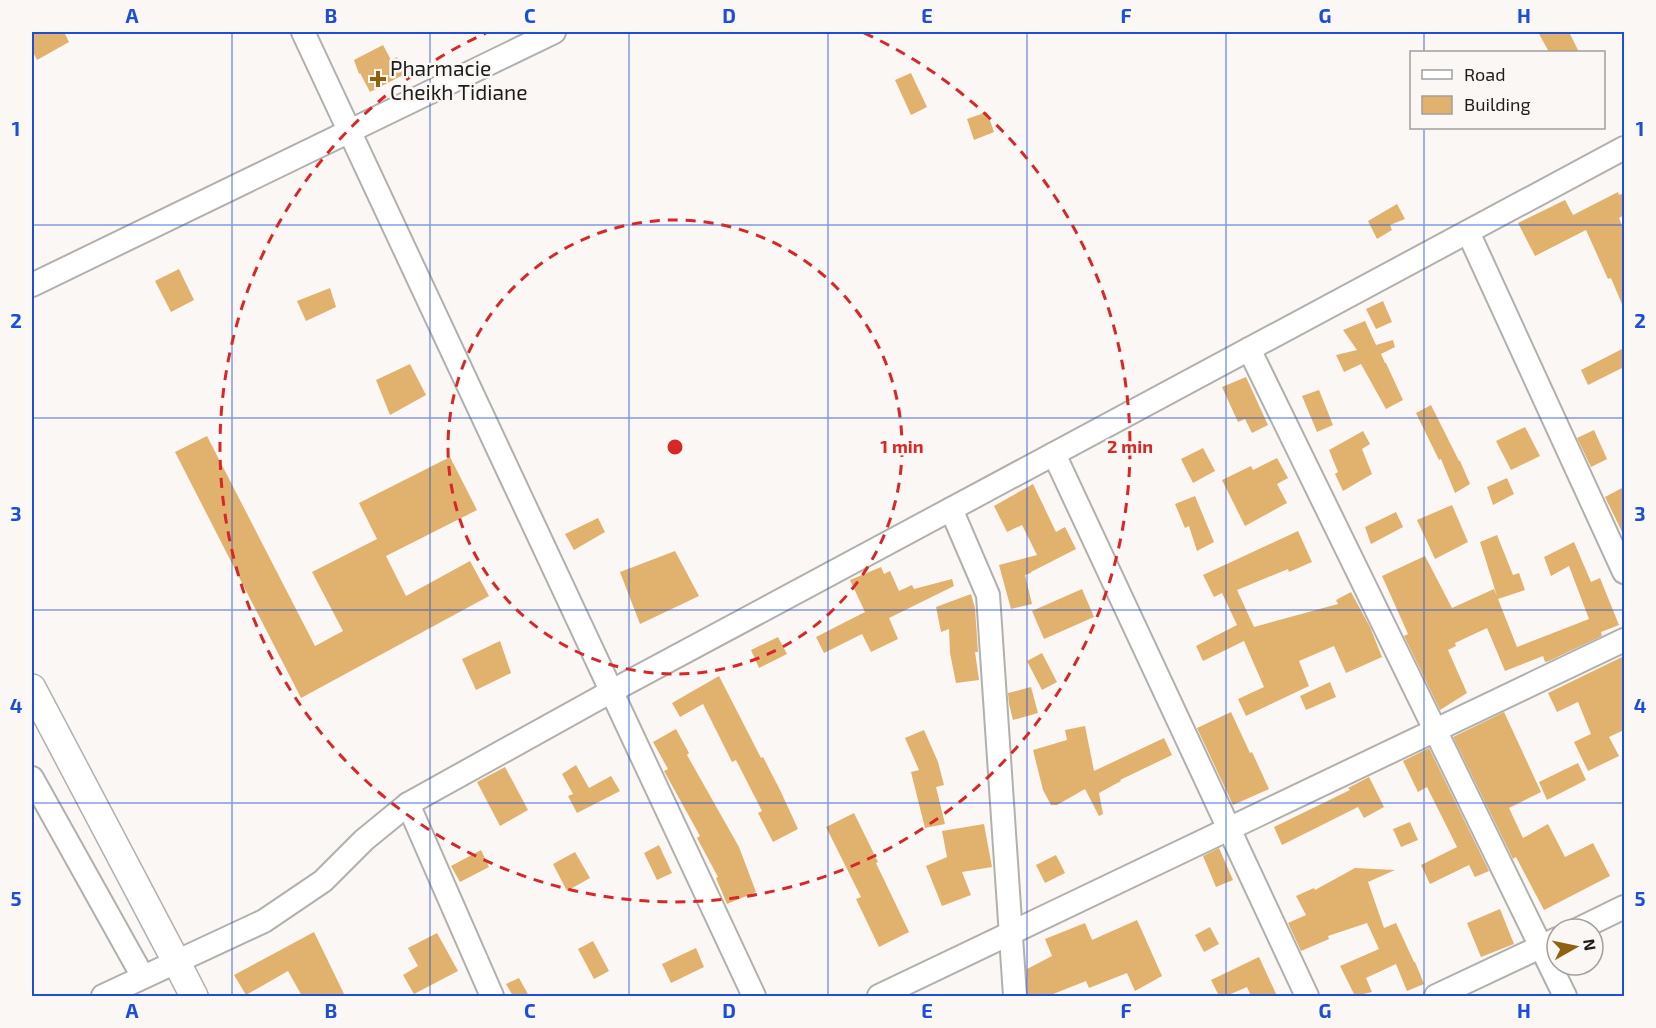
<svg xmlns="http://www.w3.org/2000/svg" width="1656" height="1028" font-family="'Exo 2',sans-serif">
<rect width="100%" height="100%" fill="#faf7f4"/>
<!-- building -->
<g fill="#e1b26e">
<path d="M32,32h32l5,10 -32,18 -5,-10z"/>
<path d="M1538,32h31l10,20h-30z"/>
<path d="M383,45l8,15 6,-3 8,17 -35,18 -10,-19 -1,1 -5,-14z"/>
<path d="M911,73l16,34 -16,8 -16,-35z"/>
<path d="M987,112l7,20 -20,8 -7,-21z"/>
<path d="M1618,192l1,3 5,-2v22l-5,3 5,12v79l-13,-31 -3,1 -22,-49 -51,26 -17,-33 47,-23 8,15z"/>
<path d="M1397,204l8,15 -15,6 2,5 -15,9 -9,-18z"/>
<path d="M179,269l15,31 -23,12 -16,-31z"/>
<path d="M330,288l6,19 -30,14 -9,-20z"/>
<path d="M1383,301l9,21 -16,7 -10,-20z"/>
<path d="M1365,321l11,24 17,-5 2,7 -14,7 4,9h1l17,37 -17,9 -25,-45 -17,8 -8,-17 21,-5 -14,-20z"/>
<path d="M1624,348v19l-36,18 -7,-15z"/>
<path d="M410,364l16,31 -36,20 -14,-35z"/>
<path d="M1246,377l22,48 -16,8 -7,-14 -7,3 -16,-35z"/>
<path d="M1319,390l14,35 -16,7 -15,-36z"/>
<path d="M1431,405l28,56h1l10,23 -15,9 -14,-34 -2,1 -23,-47z"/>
<path d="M1525,427l15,29 -29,14 -15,-29z"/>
<path d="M1594,430l13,29 -16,8 -14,-29z"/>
<path d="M1363,431l7,13 -8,5 10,25 -29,17 -8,-17 3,-2 -9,-22z"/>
<path d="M207,436l108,210 28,-15 -31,-59 65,-33 -18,-36 91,-46 27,53 -91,46 20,40 64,-35 19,35 -188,102 -126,-246z"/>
<path d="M1203,448l12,23 -22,12 -12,-24z"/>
<path d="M1277,458l11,20 -11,6 10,19 -42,23 -23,-46 29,-14 2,4z"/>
<path d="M1507,478l7,16 -21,11 -6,-18z"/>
<path d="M1033,484l23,48 9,-5 11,22 -45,23v1l-6,2 7,29 -21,5 -12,-44 38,-10 -15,-30 -15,7 -13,-26z"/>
<path d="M1624,487v49l-19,-39z"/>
<path d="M1195,496l19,46 -17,9 -8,-25 -4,2 -10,-24z"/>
<path d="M1452,505l16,37 -33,17 -18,-39z"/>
<path d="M1396,512l7,15 -32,17 -6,-17z"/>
<path d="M598,518l7,14 -31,18 -9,-16z"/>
<path d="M1298,531l14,31 -23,10 -1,-3 -51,21 17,37 84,-23 -2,-4 15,-8 19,35 12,30 -36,16 -12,-27 -35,15 10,25 -63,30 -8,-17 26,-12 -20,-46 -41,20 -7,-15 41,-21 -15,-32 -8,4 -11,-22z"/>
<path d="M1497,535l16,40 6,-2 6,17 -27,9 19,48 72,-28 -20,-53 -18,10 -7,-19 30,-15 17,40 9,-4 19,47 -18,7 1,4 -53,25 -4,1 -2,-6 -38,15 -18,-43 -32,15 1,3 -8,4 19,43 -27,17 -36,-74 4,-2 -26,-58 43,-20 27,52 42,-19 3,7 -17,-54z"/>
<path d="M675,551l24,45 -59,28 -20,-52z"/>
<path d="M881,567l3,7 6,-3 9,20 13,-6 2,4 38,-10 2,7 -65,32 9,21 -27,13 -9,-18 -38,19 -8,-16 49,-25 -15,-32z"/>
<path d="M1082,589l12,28 -50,22 -12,-28z"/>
<path d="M971,594l4,14 3,44h-3l4,28 -23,3 -6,-30 -1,-24 -8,3 -5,-25z"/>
<path d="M778,637l9,17 -28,14 -8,-18z"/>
<path d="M500,641l11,32 -35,17 -14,-31z"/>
<path d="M1042,653l15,29 -15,8 -15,-29z"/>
<path d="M1624,656v74l-15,7 10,19 -31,15 -14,-29 17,-8 -13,-32 -21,10 -9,-19z"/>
<path d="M719,676l42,82 2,-1 17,33 18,39 -25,13 -15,-29 4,-2 -26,-51 -4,2 -29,-58 -23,13 -8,-14z"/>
<path d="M1330,682l6,15 -30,13 -6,-14z"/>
<path d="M1031,687l7,26 -25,7 -4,-16 -1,-11z"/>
<path d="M1231,712l19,41 2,-1 17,37 -36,16 -36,-77z"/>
<path d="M1504,712l37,80 -32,16 14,30 25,-14 17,33 28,-14 17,33 -66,34 -28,-53 -3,2 -60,-122z"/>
<path d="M1085,726l9,45 70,-33 8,17 -52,25 1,1 -22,12 4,21 -4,2 -14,-27 -28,16h-6l-8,-15 -10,-40 34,-10 -2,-10z"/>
<path d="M676,729l13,24 -2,2 52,92 17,45 -29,12 -11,-26 2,-1 -21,-39 3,-2 -36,-65 4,-2 -15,-27z"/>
<path d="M924,730l14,32 6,23 -8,2 9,37 -20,4 -14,-56 8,-2 -14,-32z"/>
<path d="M1429,748l60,123 -14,6 -6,-12 -39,19 -9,-19 36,-18 -30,-60 -9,5 -15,-31z"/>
<path d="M1578,763l8,17 -39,20 -8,-18z"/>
<path d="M576,765l13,23 22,-12 9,15 -43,22 -9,-17 5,-2 -11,-20z"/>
<path d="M505,767l23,43 -28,16 -23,-44z"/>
<path d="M1369,777l15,30 -20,11 -6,-11 -76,38 -8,-18 76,-37 -2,-2z"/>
<path d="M854,813l24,49 -2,1 33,69 -30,15 -23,-48 5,-2 -35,-70z"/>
<path d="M1410,822l8,18 -17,7 -8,-18z"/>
<path d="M984,824l8,43 -30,5 9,23 -29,11 -16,-40 21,-9 -5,-26z"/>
<path d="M659,845l13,28 -15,7 -13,-27z"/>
<path d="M1219,848l14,32 -17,7 -13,-31z"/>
<path d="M481,850l8,17 -29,15 -9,-16z"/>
<path d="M575,852l15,26 -23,13 -14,-27z"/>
<path d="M1056,855l9,18 -20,10 -9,-18z"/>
<path d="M1355,868l40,2 -27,12 16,46 12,-5 18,39h1l9,22 -17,7 -11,-27 -30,14 6,14 -17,4 -15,-30 39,-17 -12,-26 -39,13 1,3 -28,12 -13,-28 18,-8 -10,-19 18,-8 1,2z"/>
<path d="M1500,909l14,35 -33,13 -14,-34z"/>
<path d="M1137,920l25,56 -27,15 -8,-18 -38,15 -3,-7 -38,15h-20l-1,-27 25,-13 -7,-17 40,-16 7,17z"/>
<path d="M1210,927l9,17 -15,8 -9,-17z"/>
<path d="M314,932l31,64h-43l-14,-25 -42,24 -12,-20z"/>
<path d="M437,933l21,38 -44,23 -11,-19 15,-9 -10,-18z"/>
<path d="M593,941l16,30 -15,8 -16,-30z"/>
<path d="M696,948l8,19 -33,16 -9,-19z"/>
<path d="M1259,957l18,39h-26l-4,-9 -21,9h-7l-8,-16z"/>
<path d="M519,978l10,18h-16l-7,-12z"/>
</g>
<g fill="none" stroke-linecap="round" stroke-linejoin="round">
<defs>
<g id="minor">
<path d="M303,32l451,964"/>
<path d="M1468,232l156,340"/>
<path d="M32,285l522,-253"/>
<path d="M1249,349l316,647"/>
<path d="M1054,454l253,542"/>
<path d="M951,509l37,86 27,401"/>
<path d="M32,778l111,199"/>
<path d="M408,804l84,192"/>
<path d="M1579,929l45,-22"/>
<path d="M103,996l161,-75 59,-40 41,-41 44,-36 202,-112 1014,-544"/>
<path d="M879,996l745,-356"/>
<path d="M1436,996l121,-57"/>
</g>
<path id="major" d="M32,688l145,275 17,33"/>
</defs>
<!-- minor casing -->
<use href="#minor" stroke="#b2b0ad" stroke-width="26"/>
<!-- major casing -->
<use href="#major" stroke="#b2b0ad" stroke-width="30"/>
<!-- minor -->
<use href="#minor" stroke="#fff" stroke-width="22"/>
<!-- major -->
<use href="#major" stroke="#fff" stroke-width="27"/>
</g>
<!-- grid -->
<path fill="none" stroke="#1d4ed8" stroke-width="1.5" stroke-opacity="0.55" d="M232,32v964M430,32v964M629,32v964M828,32v964M1027,32v964M1226,32v964M1424,32v20M1424,128v868M32,225h1592M32,418h1592M32,610h1592M32,803h1592"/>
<!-- distance rings -->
<g fill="none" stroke="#d62828" stroke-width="3" stroke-dasharray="10 8">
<circle cx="675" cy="447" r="227"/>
<path d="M864 33A455 455 0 1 1 486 33"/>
</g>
<!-- markers -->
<path fill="#91620e" stroke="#faf7f4" stroke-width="2" d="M375 70h6v6h6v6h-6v6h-6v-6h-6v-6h6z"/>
<g text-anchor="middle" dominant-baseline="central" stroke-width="5" stroke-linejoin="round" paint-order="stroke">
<!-- poi labels -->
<g font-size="21" fill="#1d1c1b" stroke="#faf7f4" text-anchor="start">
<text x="390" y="67">Pharmacie<tspan x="390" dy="24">Cheikh Tidiane</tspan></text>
</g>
</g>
<circle cx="675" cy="447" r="9" fill="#d62828" stroke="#faf7f4" stroke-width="3"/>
<g font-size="18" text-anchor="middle" font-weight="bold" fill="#d62828" stroke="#faf7f4" stroke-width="5" stroke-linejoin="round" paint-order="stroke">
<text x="902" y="453">1 min</text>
<text x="1130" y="453">2 min</text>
</g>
<!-- border -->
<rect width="1656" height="1028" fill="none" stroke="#faf7f4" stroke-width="66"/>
<!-- legend -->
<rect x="1410" y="51" width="195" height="78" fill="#faf7f4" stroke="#a29f9d" stroke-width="1.5"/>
<rect x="1422" y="70" width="30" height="9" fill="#ffffff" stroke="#a29f9d" stroke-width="1.5"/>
<text x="1464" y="81" font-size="18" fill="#1d1c1b">Road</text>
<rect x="1422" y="96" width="30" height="18" fill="#e1b26e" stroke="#a29f9d" stroke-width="1.5"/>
<text x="1464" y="111" font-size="18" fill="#1d1c1b">Building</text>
<!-- north arrow -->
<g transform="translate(1575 947) rotate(81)"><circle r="28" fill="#faf7f4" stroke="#a29f9d" stroke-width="1.5"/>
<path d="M0-4.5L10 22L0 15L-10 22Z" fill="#91620e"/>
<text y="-9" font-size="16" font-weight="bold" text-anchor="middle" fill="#1d1c1b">N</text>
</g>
<rect x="33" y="33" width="1590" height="962" fill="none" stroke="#1d4ed8" stroke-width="2"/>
<g font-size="20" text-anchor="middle" font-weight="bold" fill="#1d4ed8">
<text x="132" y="23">A</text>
<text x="331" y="23">B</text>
<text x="530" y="23">C</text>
<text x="729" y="23">D</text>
<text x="927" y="23">E</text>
<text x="1126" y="23">F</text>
<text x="1325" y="23">G</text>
<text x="1524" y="23">H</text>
<text x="16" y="136">1</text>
<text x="1640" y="136">1</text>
<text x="16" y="328">2</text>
<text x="1640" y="328">2</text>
<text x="16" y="521">3</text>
<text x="1640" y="521">3</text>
<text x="16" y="713">4</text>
<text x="1640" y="713">4</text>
<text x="16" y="906">5</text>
<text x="1640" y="906">5</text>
<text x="132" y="1018">A</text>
<text x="331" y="1018">B</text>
<text x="530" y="1018">C</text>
<text x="729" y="1018">D</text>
<text x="927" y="1018">E</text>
<text x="1126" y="1018">F</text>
<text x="1325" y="1018">G</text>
<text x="1524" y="1018">H</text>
</g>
</svg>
